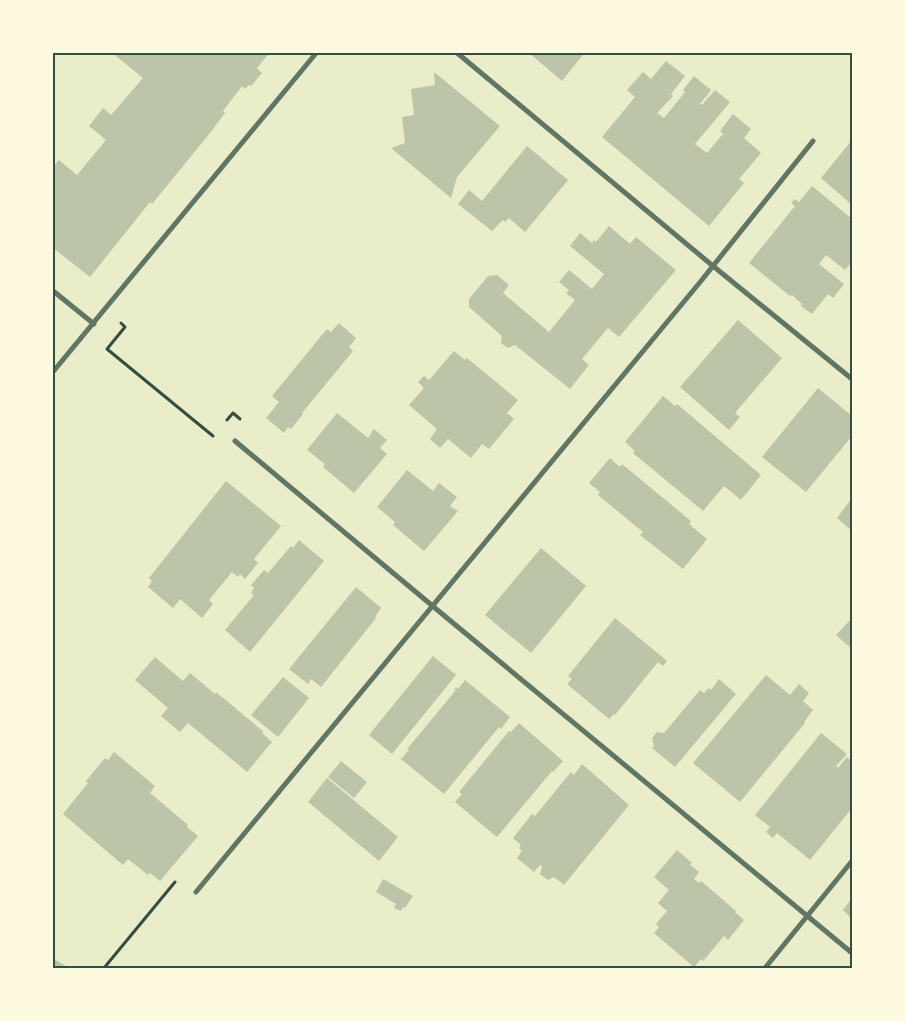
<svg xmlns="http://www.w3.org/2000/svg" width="905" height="1021" font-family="Bitter,serif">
<rect width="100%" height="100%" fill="#e9edc9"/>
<!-- building -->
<g fill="#bcc5a7">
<path d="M111,52h159l-13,16 5,5 -11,13 -2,-1 -4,4 -3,-3 -19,25 2,2 -15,20 -58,71 -2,-2 -60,75 -38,-30v-79l7,-8 18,15 29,-35 -17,-14 14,-18 8,7 32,-37z"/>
<path d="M528,52h57l-23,29z"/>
<path d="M666,61l19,15 -14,18 2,2 -16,17 7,5 21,-26 -2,-2 11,-14 17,14 -11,14 2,1 13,-15 15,12 -35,42 12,9 16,-19 -3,-3 13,-17 18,15 -7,9 17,15 -22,26 5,4 -35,43 -107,-89 33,-40 -8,-7 16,-18 8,7z"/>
<path d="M434,72l66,54 -43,51 -6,21 -60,-50 14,-5 -3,-26 12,-2 -3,-26 24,-4z"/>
<path d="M852,140v65l-31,-27z"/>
<path d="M527,146l41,34 -43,52 -16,-14 -4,4 -2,-2 -11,11 -34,-27 11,-14 13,11z"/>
<path d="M812,186l40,33v43l-7,8 -19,-15 -7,9 25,20 -11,14 -5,-4 -16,20 -11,-8 1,-2 -10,-9 -2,1 -41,-33 46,-57 -4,-3 4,-4 4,3z"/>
<path d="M609,226l21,18 6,-7 40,33 -57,67 -11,-9 -26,31 7,6 -19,24 -55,-44 -7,3 -7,-5 1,-7 -33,-29v-8l19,-23 9,-1 12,10 -6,8 46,39 26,-32 -9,-7 3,-3 -10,-8 10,-12 23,19 12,-15 -34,-28 10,-13 12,10 2,-3 2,2z"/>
<path d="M738,320l44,38 -47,55 5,4 -11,13 -49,-43z"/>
<path d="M339,323l17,15 -7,9 4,4 -51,62 1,1 -12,15 -3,-2 -4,6 -18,-15 13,-16 -7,-6 55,-67 4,3z"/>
<path d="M454,351l11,9 2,-2 51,42 -11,13 7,6 -25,30 -7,-5 -11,14 -23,-19 -8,9 -10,-9 7,-10 -28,-24 15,-17 -6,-6 6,-6 5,4z"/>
<path d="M818,388l34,28v20l-46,56 -44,-35z"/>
<path d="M663,396l12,10 2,-2 84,71 -20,25 -17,-14 -21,25 -70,-58 2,-2 -10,-9z"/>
<path d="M337,413l31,25 6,-9 13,11 -7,8 7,6 -33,39 -31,-26 2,-3 -18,-14z"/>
<path d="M610,458l10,9 2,-3 69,57 -2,3 18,15 -24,30 -43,-34 3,-3 -45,-37 2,-3 -11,-9z"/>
<path d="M407,470l26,21 6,-8 18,14 -7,9 8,5 -34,40 -31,-26 2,-3 -18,-15z"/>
<path d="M226,481l55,45 -27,33 4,4 -13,16 -5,-5 -2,3 -6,-5 -23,28 4,4 -11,14 -22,-19 -7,9 -25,-21 4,-6 -3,-3z"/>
<path d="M852,498v33l-15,-13z"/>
<path d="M299,540l25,21 -74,91 -25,-22 29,-35 -3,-2 3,-5 -3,-3 13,-15 4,3 23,-27 2,2z"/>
<path d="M541,548l45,38 -55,67 -46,-38z"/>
<path d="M356,587l25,21 -6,9 1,1 -55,69 -10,-8 -3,5 -19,-15z"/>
<path d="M615,618l52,43 -4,5 -5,-4 -43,53 -1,-1 -5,5 -42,-35 5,-5 -4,-3z"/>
<path d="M851,619l1,1v29l-16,-14z"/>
<path d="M433,656l23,19 -64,79 -23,-19z"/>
<path d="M155,657l28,24 7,-8 25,21 1,-2 48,40 -2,1 10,9 -25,30 -59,-49 -8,9 -19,-16 7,-8 -33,-28z"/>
<path d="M766,675l24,20 9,-11 10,9 -6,8 10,9 -9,12 1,1 -65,79 -47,-39z"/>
<path d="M283,677l26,21 -31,39 -27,-22z"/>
<path d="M719,679l17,15 -61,73 -23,-19 2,-2 -2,-8 5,-6 7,1 36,-43 4,3 5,-5 2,2z"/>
<path d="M465,680l45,37 -9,12 -2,-2 -55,67 -43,-35 8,-9 -2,-1 49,-59h-2l2,-3 2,2z"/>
<path d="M519,723l44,38 -10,11 -1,-1 -55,66 -42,-35 7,-8 -3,-2 50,-61 2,1z"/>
<path d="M821,733l26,21 -11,12 2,2 9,-11 5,5v46l-42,52 -33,-27 -4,5 -7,-6 4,-5 -15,-12z"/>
<path d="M114,752l41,34 -5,7 38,32 -1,2 11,9 -38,45 -10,-8 -2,2 -20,-16 -5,6 -60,-51 25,-31 -2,-2 19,-23 3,2z"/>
<path d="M341,761l26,21 -13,16 -26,-21z"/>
<path d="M582,764l47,41 -65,80 -10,-8 -6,3 -8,-6 2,-8 -2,-1 -6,7 -17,-14 5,-7 -3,-3 2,-3 -8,-7 19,-24 3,2 36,-44 3,3z"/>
<path d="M327,778l71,59 -19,24 -71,-59z"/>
<path d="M677,850l15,13 -2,2 9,7 -5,7 5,4 2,-2 35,30 -1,1 9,8 -16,20 -4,-4 -21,25 -2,-2 -7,8 -40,-34 5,-6 -3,-3 11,-13 -9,-8 11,-13 -15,-13z"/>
<path d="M383,879l30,17 -8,12 -2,-1 -2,4 -7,-3 2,-4 -20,-12z"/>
<path d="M852,898v21l-9,-9z"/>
<path d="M52,958l14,8 4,2h-18z"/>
</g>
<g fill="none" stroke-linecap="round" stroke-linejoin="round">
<!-- path -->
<g stroke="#344e41" stroke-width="3">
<path d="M121,323l4,4 -18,22 106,87"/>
<path d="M227,420l6,-7 7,6"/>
<path d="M104,968l71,-86"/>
</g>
<!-- minor -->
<g stroke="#617663" stroke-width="5">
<path d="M456,52l257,214 139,113"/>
<path d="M52,290l42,34"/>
<path d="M52,373l265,-321"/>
<path d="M235,441l212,177 405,335"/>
<path d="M196,892l505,-611 112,-140"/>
<path d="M765,968l87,-107"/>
</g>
</g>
<!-- border -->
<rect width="905" height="1021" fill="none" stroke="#fefae0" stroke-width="108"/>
<rect x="54" y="54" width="797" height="913" fill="none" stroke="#344e41" stroke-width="2"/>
</svg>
